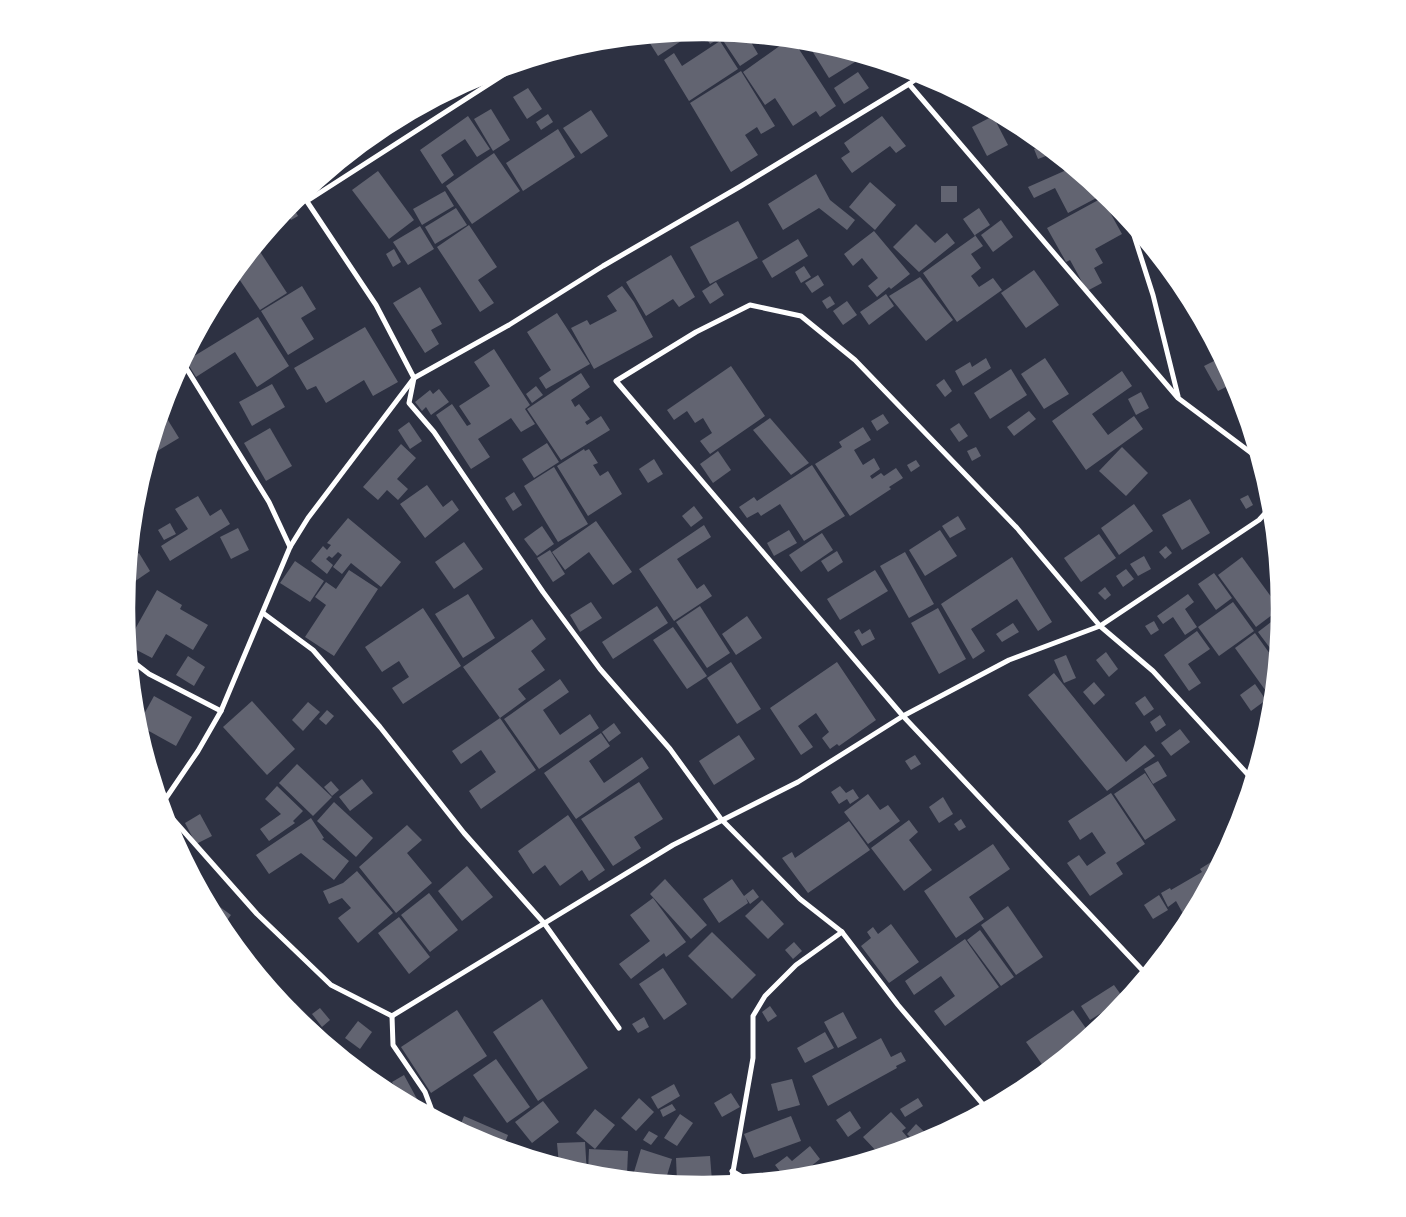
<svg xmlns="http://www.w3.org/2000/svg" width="1406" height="1217" font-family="Inter,sans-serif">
<rect width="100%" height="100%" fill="#2d3142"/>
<!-- building -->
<g fill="#626471">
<path d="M702,31l14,2 4,5 -10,6z"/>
<path d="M691,32l1,2 -34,22 -12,-19z"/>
<path d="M718,33l32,3 -2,1 10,17 -18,12z"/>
<path d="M788,40h5l43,66 -16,11 -4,-6 -23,15 -18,-28 -10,7 -22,-33z"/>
<path d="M720,41l18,28 -49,32 -25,-41 10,-7 8,13z"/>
<path d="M806,41l10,1 47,15 -34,21z"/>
<path d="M741,71l34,55 -14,8 -4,-7 -12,8 13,20 -27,17 -41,-69z"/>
<path d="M858,72l11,16 -25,16 -10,-16z"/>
<path d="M528,88l14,21 -15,10 -14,-22z"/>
<path d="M491,109l19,31 -17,11 -19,-32z"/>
<path d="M591,110l17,26 -27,18 -18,-26z"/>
<path d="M548,114l5,8 -12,8 -5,-8z"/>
<path d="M468,116l22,33 -13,8 -12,-18 -24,16 13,20 -12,9 -22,-34z"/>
<path d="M882,116l24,30 -10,7 -6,-7 -38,27 -11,-15 9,-6 -6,-9z"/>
<path d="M993,116l15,29 -21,11 -15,-29z"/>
<path d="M558,129l17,28 -52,34 -17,-28z"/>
<path d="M1044,145l10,8 -16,6 -4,-10z"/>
<path d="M494,153l26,38 -48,33 -26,-38z"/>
<path d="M1071,168l33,26 -36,19 -13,-25 -21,10 -6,-11z"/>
<path d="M378,171l36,49 -25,19 -37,-49z"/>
<path d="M816,174l14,26 25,20 -8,10 -28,-22 -36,22 -15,-26z"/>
<path d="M870,182l26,23 -21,25 -26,-23z"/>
<rect x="941" y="186" width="16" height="16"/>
<path d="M445,191l9,15 -32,19 -9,-16z"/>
<path d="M1102,198l20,36 -27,15 8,14 -9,5 8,15 -15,8 -17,-31 -4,2 -19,-34z"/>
<path d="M293,207l5,9 -7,4 -5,-9z"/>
<path d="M456,208l11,17 -32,19 -10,-17z"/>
<path d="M979,208l11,17 -15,10 8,11 -12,8 10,14 -10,8 8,11 14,-9 9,12 -45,32 -34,-49 52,-37 -12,-17z"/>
<path d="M1001,220l12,17 -20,15 -12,-17z"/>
<path d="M738,221l20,37 -48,26 -20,-37z"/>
<path d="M916,224l19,19 12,-10 8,10 -36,29 -26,-25z"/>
<path d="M469,225l28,42 -19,13 16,23 -14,9 -43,-65z"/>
<path d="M420,226l14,23 -26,16 -15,-23z"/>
<path d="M874,231l36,43 -19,15 -2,-2 -12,10 -9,-11 10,-8 -16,-20 -9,8 -9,-12z"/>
<path d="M798,239l10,17 -36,22 -10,-17z"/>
<path d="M257,247l30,46 -27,17 -25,-37z"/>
<path d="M394,249l7,13 -8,5 -7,-13z"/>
<path d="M671,255l24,42 -16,10 -6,-8 -27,17 -20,-34z"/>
<path d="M804,266l7,11 -10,6 -6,-11z"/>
<path d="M1034,270l25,35 -33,23 -25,-35z"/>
<path d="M818,275l6,10 -12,8 -7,-10z"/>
<path d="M920,277l33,43 -27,21 -37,-45z"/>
<path d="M716,282l8,13 -14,9 -8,-13z"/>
<path d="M302,286l14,23 -15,9 13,21 -26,16 -27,-44z"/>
<path d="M622,286l12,16 19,35 -59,32 -23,-41 16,-8 3,5 27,-14 -10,-15z"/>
<path d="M420,287l22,37 -11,6 8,14 -14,9 -32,-50z"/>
<path d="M886,294l8,12 -25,19 -9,-13z"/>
<path d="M830,296l5,8 -8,5 -5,-8z"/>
<path d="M847,301l10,14 -14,10 -10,-14z"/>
<path d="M557,313l33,51 -44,25 -7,-11 12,-8 -24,-38z"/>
<path d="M258,317l31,49 -32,21 -22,-35 -39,25 -10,-16z"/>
<path d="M365,327l33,55 -25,14 -9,-16 -38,23 -10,-17 -9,4 -13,-22z"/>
<path d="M494,349l36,56 -5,4 10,15 -14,8 -10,-14 -33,21 12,18 -19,12 -35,-54 16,-11 15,22 4,-2 -12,-18 31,-20 -16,-24z"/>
<path d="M986,358l5,10 -28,18 -8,-15 15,-9 2,5z"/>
<path d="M1045,358l24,36 -25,15 -23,-35z"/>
<path d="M1220,358l16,30 5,15 -6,3 -9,-19 -8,4 -14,-25z"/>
<path d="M731,366l34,50 -55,38 -10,-13 12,-8 -9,-15 -8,5 -8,-12 -13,9 -7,-10z"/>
<path d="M1011,369l16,26 -37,24 -16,-26z"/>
<path d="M1122,371l10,15 -40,28 16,21 26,-19 9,13 -57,41 -34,-49z"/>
<path d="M581,373l9,14 -19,13 4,7 4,-3 11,15 -5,3 2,3 14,-9 9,14 -49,30 -34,-51z"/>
<path d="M944,379l8,12 -7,6 -9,-12z"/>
<path d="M272,384l13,23 -33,19 -13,-24z"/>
<path d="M536,386l7,9 -11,8 -6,-9z"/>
<path d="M439,389l10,13 -18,13 -5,-8 -4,4 -7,-9 15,-12 3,4z"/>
<path d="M1141,392l8,16 -13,7 -8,-16z"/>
<path d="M1029,411l7,8 -22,17 -7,-9z"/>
<path d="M883,414l6,9 -12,8 -6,-10z"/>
<path d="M166,417l13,21 -30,18 11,-35z"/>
<path d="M770,418l39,45 -18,12 -38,-45z"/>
<path d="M409,422l13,19 -12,8 -12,-19z"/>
<path d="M959,423l9,13 -9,6 -9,-13z"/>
<path d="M863,427l8,13 -17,10 9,15 11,-7 6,11 -10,7 2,3 9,-6 3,3 12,-8 7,10 -14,9 2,2 -41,27 -35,-52 27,-17 -3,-5z"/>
<path d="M270,428l22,38 -26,15 -22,-38z"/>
<path d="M547,443l12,19 -25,16 -12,-19z"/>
<path d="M401,444l15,14 -19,21 11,10 -10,11 -11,-10 -9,10 -15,-13z"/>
<path d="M976,447l5,9 -9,5 -5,-10z"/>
<path d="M1122,447l26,26 -22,23 -27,-25z"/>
<path d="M584,449l1,2 4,-2 9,14 -5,2 7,11 8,-5 14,23 -34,22 -31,-50z"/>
<path d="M718,451l13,19 -18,13 -13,-19z"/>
<path d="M654,459l9,15 -15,9 -9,-14z"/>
<path d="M916,460l4,6 -9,6 -4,-7z"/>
<path d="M812,465l33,51 -41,25 -24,-37 -19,12 -3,-4 -11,6 -8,-11 15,-10 3,4z"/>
<path d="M554,467l34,57 -30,18 -34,-56z"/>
<path d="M427,485l16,22 9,-7 7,10 -34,28 -25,-34z"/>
<path d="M514,492l8,13 -9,6 -8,-13z"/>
<path d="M1248,495l5,10 -7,4 -6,-10z"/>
<path d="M198,496l12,20 11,-7 9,15 -60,37 -9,-15 27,-17 -13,-20z"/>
<path d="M1190,499l20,34 -28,17 -20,-35z"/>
<path d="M1134,504l19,27 -34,24 -18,-27z"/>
<path d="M694,506l9,12 -12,9 -9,-11z"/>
<path d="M958,516l8,13 -16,9 -8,-12z"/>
<path d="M348,518l53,44 -20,25 -30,-24 -9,11 -9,-7 9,-12 -4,-3 -6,6 -3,-2 -3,3 7,6 -6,9 -16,-13 12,-15 4,4 4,-5 -4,-2z"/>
<path d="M596,521l36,51 -19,13 -24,-33 -24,18 -13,-18z"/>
<path d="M170,523l6,11 -12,6 -6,-10z"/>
<path d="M704,525l7,12 -34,22 20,30 7,-5 8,12 -38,25 -35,-52z"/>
<path d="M542,526l12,18 -17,12 -13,-17z"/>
<path d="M238,528l11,22 -18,9 -11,-22z"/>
<path d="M789,530l8,13 -23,13 -7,-13z"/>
<path d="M940,530l17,26 -32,20 -16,-26z"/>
<path d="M822,533l11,17 -32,22 -12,-17z"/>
<path d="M1099,534l17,24 -35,24 -17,-24z"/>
<path d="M464,542l19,27 -29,20 -19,-27z"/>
<path d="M1166,546l6,7 -7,6 -6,-7z"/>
<path d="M550,550l15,24 -12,8 -16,-24z"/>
<path d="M837,551l6,11 -15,10 -7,-11z"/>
<path d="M905,552l29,52 -25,14 -29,-52z"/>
<path d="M139,553l11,18 -22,15 3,-28z"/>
<path d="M1144,556l7,13 -13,7 -8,-12z"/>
<path d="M1012,557l40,65 -14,9 -21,-32 -46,30 14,22 -12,8 -32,-55z"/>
<path d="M1242,557l38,52 -24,18 -38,-52z"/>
<path d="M295,561l29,20 -14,21 -30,-19z"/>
<path d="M1126,569l8,10 -11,8 -7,-11z"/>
<path d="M349,570l29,19 -44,67 -29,-19 21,-32 -11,-8 11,-15 10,7z"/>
<path d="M875,570l13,21 -48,29 -13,-21z"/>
<path d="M1214,573l18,25 -16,12 -18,-26z"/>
<path d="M1105,587l6,8 -6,5 -7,-7z"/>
<path d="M157,590l25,15 -2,4 28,16 -15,25 -27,-16 -14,24 -23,-12v-6z"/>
<path d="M468,594l27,44 -32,20 -28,-44z"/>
<path d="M1188,594l6,8 -9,7 12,18 -12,8 -12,-18 -10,7 -6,-8z"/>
<path d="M591,602l11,16 -22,14 -10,-17z"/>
<path d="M1233,602l21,29 -35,25 -21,-29z"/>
<path d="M657,606l11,17 -55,36 -11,-17z"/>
<path d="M700,606l30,47 -23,15 -31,-46z"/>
<path d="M423,608l38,58 -58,38 -11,-16 17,-11 -10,-16 -17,11 -17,-25z"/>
<path d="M938,608l28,51 -27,15 -28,-51z"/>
<path d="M747,616l15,22 -26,17 -14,-21z"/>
<path d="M1279,616l-3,36v4l-18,-24z"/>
<path d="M532,619l14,20 -15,12 14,19 -27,19 8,10 -26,19 -37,-51z"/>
<path d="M127,621l7,3 -6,10z"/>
<path d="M1154,621l5,9 -8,5 -6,-9z"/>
<path d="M1013,623l6,9 -17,10 -6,-8z"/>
<path d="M673,627l34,49 -20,13 -34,-49z"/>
<path d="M859,629l3,5 8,-5 5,10 -13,7 -8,-14z"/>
<path d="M1197,631l13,18 -22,15 13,19 -12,8 -25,-36z"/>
<path d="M1255,633l20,28 -3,29 -4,4 -33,-46z"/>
<path d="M1106,652l12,17 -9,8 -13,-17z"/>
<path d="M1066,655l10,23 -12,5 -10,-23z"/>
<path d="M188,656l17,11 -11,19 -18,-11z"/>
<path d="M731,662l30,47 -24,15 -30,-46z"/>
<path d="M837,662l39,58 -37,26 -2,-2 -7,5 -8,-11 7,-6 -13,-19 -18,13 15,21 -12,8 -31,-47z"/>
<path d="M1054,673l72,89 19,-17 10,11 -48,35 -79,-96z"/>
<path d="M560,679l9,13 -26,18 17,25 30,-21 9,14 -60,41 -35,-50z"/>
<path d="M1094,682l11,13 -11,10 -11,-13z"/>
<path d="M1255,684l11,16 -15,11 -11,-16z"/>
<path d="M154,696l38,21 -16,29 -38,-21z"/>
<path d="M1145,696l9,13 -10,7 -9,-13z"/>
<path d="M252,701l43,48 -28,26 -44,-48z"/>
<path d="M308,702l12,10 -17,19 -11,-11z"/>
<path d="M327,710l7,6 -8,9 -7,-6z"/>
<path d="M1160,715l6,10 -10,7 -6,-10z"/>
<path d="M500,718l36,52 -55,39 -12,-18 27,-19 -15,-22 -20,14 -9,-13z"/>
<path d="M614,723l7,10 -12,9 -7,-10z"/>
<path d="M1180,729l10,13 -19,14 -10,-13z"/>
<path d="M601,733l9,13 -21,15 15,22 38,-26 7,11 -73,51 -32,-46z"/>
<path d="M739,735l16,24 -41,26 -15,-24z"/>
<path d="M915,755l6,9 -10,6 -6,-9z"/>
<path d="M1158,761l9,15 -14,8 -9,-15z"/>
<path d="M297,764l35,33 -19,19 -34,-33z"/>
<path d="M1145,773l31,47 -31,20 -31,-46z"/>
<path d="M362,779l11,14 -23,18 -11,-14z"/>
<path d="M331,781l8,9 -7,6 -8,-9z"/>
<path d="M639,782l24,37 -29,18 7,11 -28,18 -32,-47z"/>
<path d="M277,786l26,25 -10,10 2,2 -26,18 -9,-12 21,-15 -16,-15z"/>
<path d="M840,786l6,7 7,-4 6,9 -9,6 -3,-5 -8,5 -8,-12z"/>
<path d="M1111,793l34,51 -29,19 7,11 -33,22 -23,-33 12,-8 8,11 19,-13 -14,-21 -12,8 -12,-19z"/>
<path d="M868,794l12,16 8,-5 12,16 -32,23 -24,-32z"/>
<path d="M943,797l10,17 -14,9 -10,-16z"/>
<path d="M334,802l39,36 -17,19 -39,-36z"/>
<path d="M200,814l12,22 -16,8 -11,-21z"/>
<path d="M568,815l37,55 -16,11 -7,-11 -22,16 -15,-21 -12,9 -15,-23z"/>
<path d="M311,818l13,20 -2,1 27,22 -15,19 -33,-27 -32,21 -13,-19z"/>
<path d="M961,819l5,8 -7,4 -5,-7z"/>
<path d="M909,820l9,12 -9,8 23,30 -28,21 -33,-43z"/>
<path d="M849,821l21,29 -62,43 -26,-35 10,-6 3,6z"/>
<path d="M407,825l15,15 -15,13 25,30 -36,30 -37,-46z"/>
<path d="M993,844l17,25 -41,28 15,22 -28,19 -32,-47z"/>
<path d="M1222,855l-14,27 -5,-7 5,8 -21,38 -11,-20 -8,6 -7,-14 9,-5 1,2 31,-18 -2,-3z"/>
<path d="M467,866l26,31 -31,24 -24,-30z"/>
<path d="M357,871l36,42 -35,30 -20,-25 13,-10 -9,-10 -13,6 -6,-13 20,-8z"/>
<path d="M665,879l42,46 -16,14 -41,-45z"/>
<path d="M732,879l12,17 9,-7 6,8 -9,7 -4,-6 2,5 -29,20 -16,-24z"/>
<path d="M201,887l14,12 -5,7z"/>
<path d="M429,893l29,37 -28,22 -29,-37z"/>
<path d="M1159,895l9,15 -15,9 -9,-14z"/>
<path d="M653,898l33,44 -20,15 -2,-4 -33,26 -12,-15 31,-23 -20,-26z"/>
<path d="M762,900l22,24 -16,15 -23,-23z"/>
<path d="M216,904l15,11 -9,12 -10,-18z"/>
<path d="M1008,906l35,51 -27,18 -35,-50z"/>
<path d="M399,917l31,40 -21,17 -31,-41z"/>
<path d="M891,924l28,38 -30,21 -28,-37 10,-8 -4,-6 6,-5 5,7z"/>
<path d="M980,930l34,47 -13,9 -34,-46z"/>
<path d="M1180,930l1,2 -9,11 -4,-5z"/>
<path d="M712,932l44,43 -24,24 -44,-43z"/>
<path d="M965,939l34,48 -54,39 -11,-15 21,-15 -14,-20 -27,19 -9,-14z"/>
<path d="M794,942l8,9 -9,8 -8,-9z"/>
<path d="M663,968l24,36 -23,16 -25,-36z"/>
<path d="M1114,985l10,14 -34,21 -9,-14z"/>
<path d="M542,999l46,69 -50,33 -45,-69z"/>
<path d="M295,1003l28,28 -5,5 -29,-27z"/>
<path d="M770,1006l7,10 -9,6 -6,-10z"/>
<path d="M320,1008l10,12 -8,7 -10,-13z"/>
<path d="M457,1010l30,46 -56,37 -30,-46z"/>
<path d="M1073,1010l17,24 -44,36 -20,-28z"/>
<path d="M843,1012l14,26 -19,10 -14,-26z"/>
<path d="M644,1017l5,10 -11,6 -6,-9z"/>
<path d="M358,1021l14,11 -12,17 -15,-11z"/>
<path d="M825,1032l9,16 -29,15 -8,-15z"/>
<path d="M881,1038l10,19 10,-5 5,9 -10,5 1,2 -69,38 -16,-30z"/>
<path d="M496,1059l34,48 -23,16 -34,-48z"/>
<path d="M404,1075l19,35 -23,-12 -8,-16z"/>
<path d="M792,1079l8,26 -22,6 -7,-27z"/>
<path d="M674,1084l6,12 -22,13 -7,-12z"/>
<path d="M731,1093l9,14 -18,10 -8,-14z"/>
<path d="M639,1098l15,14 -18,19 -15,-13z"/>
<path d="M918,1098l5,8 -18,11 -5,-8z"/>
<path d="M543,1101l16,21 -27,21 -17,-21z"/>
<path d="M672,1104l4,6 -13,7 -3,-7z"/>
<path d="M595,1109l20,16 -20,24 -19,-16z"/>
<path d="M850,1111l11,17 -13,9 -12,-17z"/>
<path d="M891,1112l15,16 -4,3 12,14 -34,10 -17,-18z"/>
<path d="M680,1114l13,9 -16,23 -13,-8z"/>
<path d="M464,1116l44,19 -5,13 -21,-6 -23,-13z"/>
<path d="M791,1116l10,25 -47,17 -10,-24z"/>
<path d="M916,1124l15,14 -14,6 -10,-10z"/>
<path d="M649,1131l9,5 -7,9 -8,-5z"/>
<path d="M585,1142l2,32 -28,-9 -2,-22z"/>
<path d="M810,1146l10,13 -21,17 -14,2 -10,-13 12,-9 5,5z"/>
<path d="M589,1149l39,2 -1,23 -39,-2z"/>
<path d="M641,1149l31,10 -7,23 -31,-10z"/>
<path d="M710,1156l2,25 -35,1 -1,-24z"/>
</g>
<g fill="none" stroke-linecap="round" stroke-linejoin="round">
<!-- minor -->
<g stroke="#fff" stroke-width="5">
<path d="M922,75l-13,9 269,314 80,60"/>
<path d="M302,194l74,111 38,73 -5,25 25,29 109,160 57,77 70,80 51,70 79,80 42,33 56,73 88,103"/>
<path d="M307,201l213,-137"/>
<path d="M1130,223l23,72 25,101"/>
<path d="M183,363l86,139 21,45"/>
<path d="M263,613l50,37 67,77 84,106 80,90 75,105"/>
<path d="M131,660l18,14 72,37"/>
<path d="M162,804l36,-53 23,-40 69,-164 18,-29 106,-140 95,-53 94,-59 138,-80 168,-102"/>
<path d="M163,808l94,106 74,71 61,31 281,-171 125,-63 105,-66 106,-56 91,-34 159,-106 11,-12"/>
<path d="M1146,974l-243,-258 -287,-335 80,-49 54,-27 51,11 54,44 162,168 83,98 53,45 99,108"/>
<path d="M392,1016l1,29 32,47 9,24"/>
<path d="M732,1171l17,10"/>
<path d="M731,1183l22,-125v-42l12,-20 31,-31 46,-33"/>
</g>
</g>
<!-- crop -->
<path d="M0 0H1406V1217H0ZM702 40H704A568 568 0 0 1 1272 608V609A568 568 0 0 1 704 1177H702A568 568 0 0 1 134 609V608A568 568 0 0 1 702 40Z" fill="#fff" fill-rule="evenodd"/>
<path fill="none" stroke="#fff" stroke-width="2.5" d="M702 40H704A568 568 0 0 1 1272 608V609A568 568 0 0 1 704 1177H702A568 568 0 0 1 134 609V608A568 568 0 0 1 702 40Z"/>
</svg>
